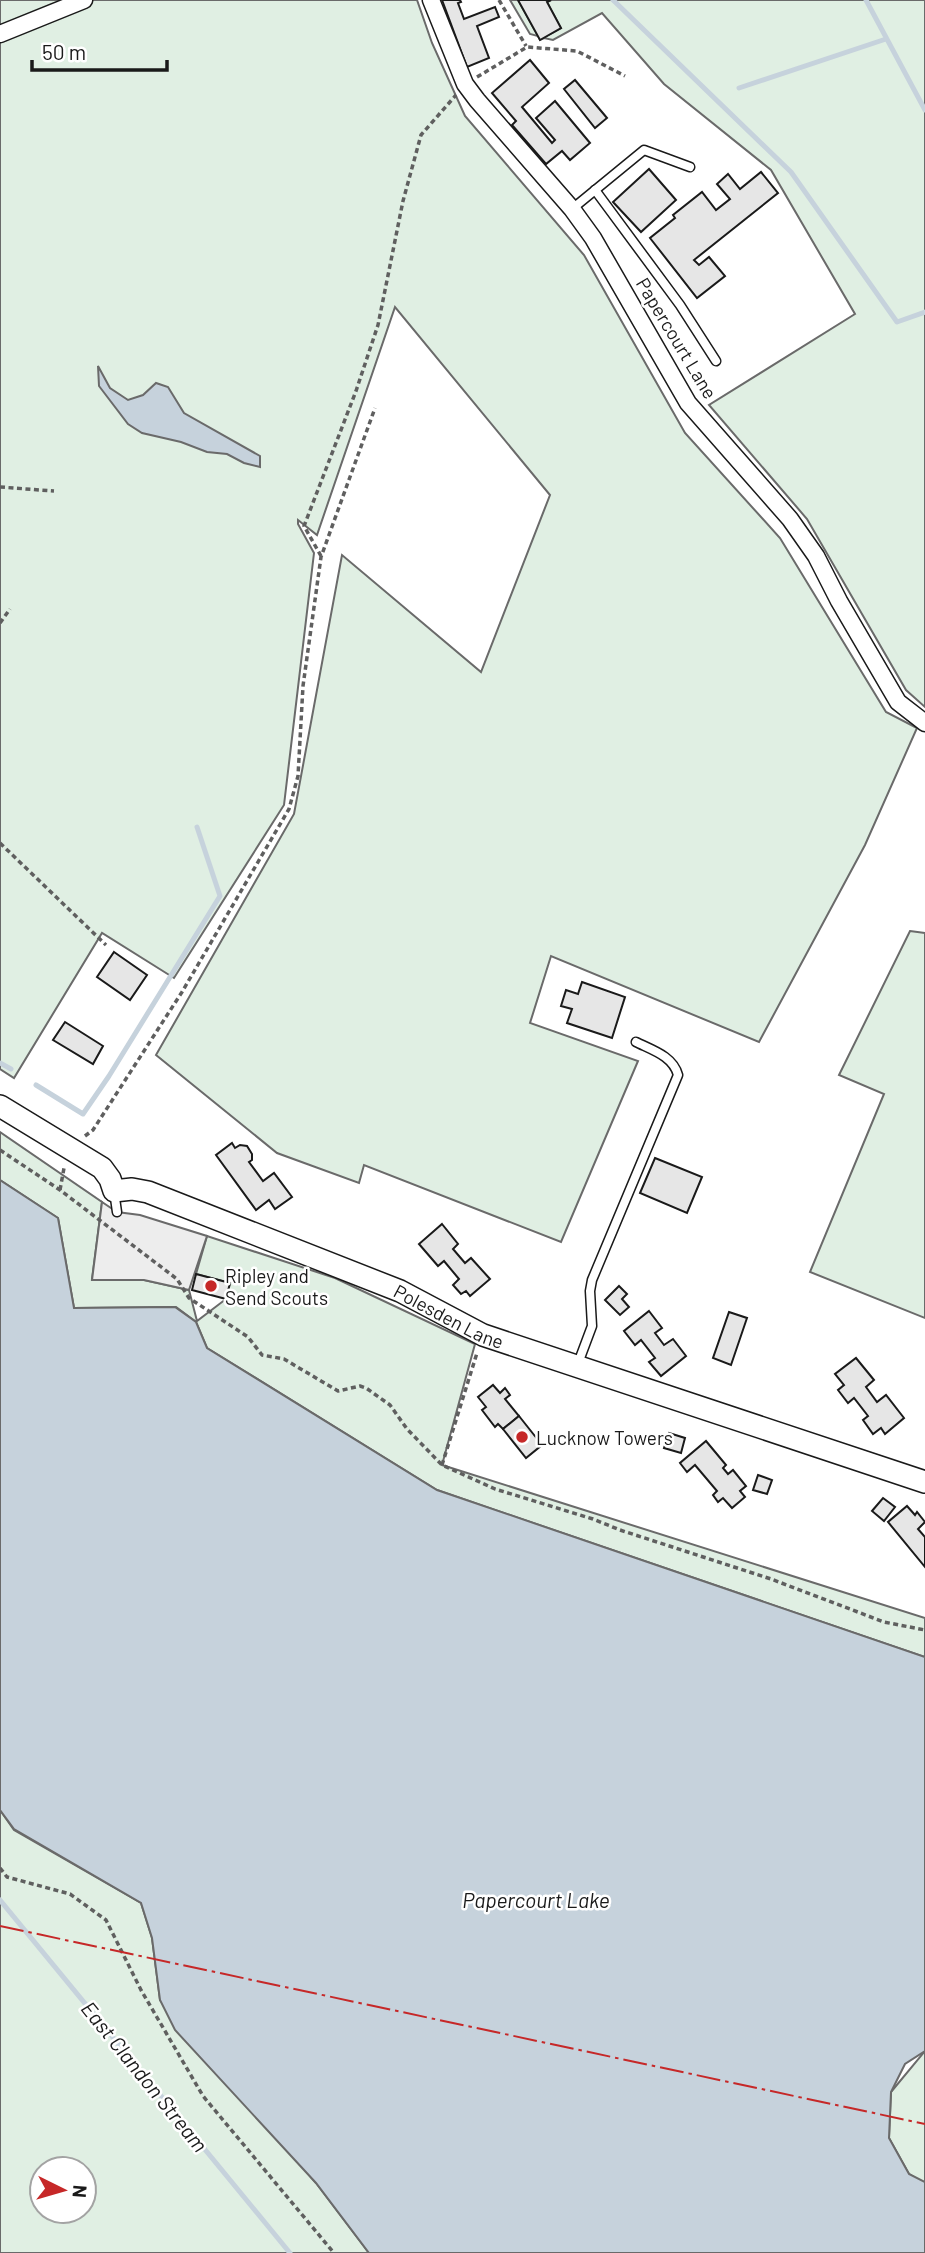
<svg xmlns="http://www.w3.org/2000/svg" width="925" height="2253" font-family="Barlow,sans-serif">
<rect width="100%" height="100%" fill="#fff"/>
<!-- green -->
<g fill="#e0efe3" stroke="#6a6a6a" stroke-width="2" fill-rule="evenodd">
<path d="M0,0h417l15,43 33,73 119,139 101,178 95,105 106,174 31,16 -52,117 -106,197 -208,-86 -21,67 108,38 -77,181 -197,-77 -5,18 -82,-30 -121,-98 138,-241 48,-259 139,117 69,-177 -155,-188 -78,228 -19,-15v4l16,29 -30,252 -110,173 -72,-45 -88,145 -14,-9z"/>
<path d="M510,0h8l20,36 5,2 18,-10 -14,-26 4,-2h374v707l-19,-17 -99,-171 -98,-114 146,-91 -84,-144 -107,-86 -62,-71 -49,27 -9,-2 -4,2 -2,-4 -8,-2z"/>
<path d="M910,931l15,2v385l-115,-46 74,-178 -45,-19z"/>
<path d="M0,1132l102,70 -10,77 52,1 45,10 8,31 29,-22 4,-16 -34,-9 11,-38 128,42 140,66 -33,121 483,153v39l-488,-167 -230,-142 -11,-26 -20,-15 -102,1 -16,-90 -58,-38z"/>
<path d="M0,1810l14,20 127,73 11,35 8,62 156,183 53,70h-369zM42,2169h42v42h-42z"/>
<path d="M925,2051v133l-16,-10 -20,-36 2,-46z"/>
</g>
<!-- parking -->
<path fill="#ededed" stroke="#6a6a6a" stroke-width="2" d="M102,1202l15,10 23,3 67,21 -18,54 -45,-10h-52z"/>
<!-- water -->
<g fill="#c6d2dc" stroke="#6a6a6a" stroke-width="2">
<path d="M98,366l12,22 18,12 15,-5 13,-12 12,4 16,26 76,43v11l-16,-4 -17,-9 -20,-2 -26,-10 -39,-9 -14,-9 -29,-38z"/>
<path d="M0,1180l58,38 16,90 101,-1 21,15 11,26 230,142 488,167v394l-20,13 -14,28 -2,46 20,36 16,8v71h-556l-53,-70 -141,-153 -15,-30 -8,-62 -11,-35 -127,-74 -14,-19z"/>
</g>
<g fill="none" stroke-linecap="round" stroke-linejoin="round">
<!-- stream -->
<g stroke="#c6d2dc" stroke-width="5">
<path d="M613,0l178,172 106,150 28,-10"/>
<path d="M866,0l59,110"/>
<path d="M739,88l147,-49"/>
<path d="M0,1063l11,6"/>
<path d="M36,1085l47,29 26,-38 111,-180 -23,-69"/>
<path d="M0,1900l290,353"/>
</g>
</g>
<!-- building -->
<g fill="#e6e6e6" stroke="#1a1a1a" stroke-width="2">
<path d="M442,0h18l1,2 -3,1 6,16 31,-12 4,10 -22,9 12,32 -22,9z"/>
<path d="M518,0h33l-4,2 14,26 -21,12z"/>
<path d="M530,60l19,23 -27,24 30,36 3,-3 -19,-22 19,-17 35,42 -20,17 -8,-9 -16,13 -34,-39 4,-4 -24,-28z"/>
<path d="M575,80l32,38 -12,10 -31,-39z"/>
<path d="M649,169l27,31 -35,32 -28,-30z"/>
<path d="M761,172l17,21 -84,67 5,5 10,-8 16,19 -28,22 -47,-60 25,-20 -2,-3 29,-23 14,18 14,-11 -13,-15 11,-10 12,15z"/>
<path d="M114,952l33,23 -17,25 -33,-23z"/>
<path d="M582,982l43,15 -13,41 -45,-15 5,-14 -11,-3 5,-16 12,4z"/>
<path d="M65,1022l38,24 -10,18 -40,-24z"/>
<path d="M232,1143l3,5 5,-3 7,1 5,8v6l-3,2 14,19 11,-8 18,24 -17,12 -6,-9 -13,10 -40,-55z"/>
<path d="M655,1158l47,19 -15,36 -47,-20z"/>
<path d="M442,1224l16,20 -5,5 12,14 6,-5 19,21 -20,17 -4,-5 -5,3 -8,-9 6,-6 -15,-18 -6,5 -19,-22z"/>
<path d="M196,1274l34,9 -4,16 -34,-9z"/>
<path d="M619,1286l8,8 -5,5 7,8 -9,8 -15,-15z"/>
<path d="M649,1311l13,17 -7,5 9,12 9,-6 13,17 -25,20 -12,-14 6,-4 -14,-18 -6,5 -11,-14z"/>
<path d="M729,1312l18,6 -16,47 -18,-7z"/>
<path d="M856,1358l18,22 -8,7 11,15 9,-7 18,23 -19,16 -4,-6 -8,6 -10,-14 5,-4 -14,-18 -6,5 -10,-13 6,-5 -9,-11z"/>
<path d="M493,1385l7,8 5,-5 5,7 -5,4 14,17 -16,13 -5,-5 -3,3 -13,-17 4,-3 -8,-10z"/>
<path d="M519,1416l23,29 -16,13 -23,-29z"/>
<path d="M669,1433l16,5 -4,15 -17,-5z"/>
<path d="M706,1441l20,24 -3,3 5,6 5,-4 13,16 -6,5 5,6 -13,11 -9,-10 -5,4 -5,-7 4,-4 -22,-26 -8,7 -7,-9z"/>
<path d="M758,1475l14,5 -5,14 -14,-4z"/>
<path d="M883,1498l12,9 -11,14 -12,-10z"/>
<path d="M907,1506l8,9 2,-3 8,10 -7,7 7,8v30l-37,-45z"/>
</g>
<g fill="none" stroke-linecap="round" stroke-linejoin="round">
<defs>
<g id="service">
<path d="M595,190l85,115 36,56"/>
<path d="M572,209l72,-59 46,17"/>
<path d="M114,1191l3,21"/>
<path d="M577,1366l15,-40 -2,-35 2,-11 86,-205c-5,-19 -26,-25 -42,-33"/>
</g>
<g id="minor">
<path d="M431,0l34,84 12,16 95,109 21,29 95,165 102,116 26,37 23,45 59,101 27,21"/>
<path d="M0,34l84,-34"/>
</g>
<g id="tertiary">
<path id="s1" d="M0,1106l102,62 8,11 4,12 18,-2 16,3 252,99 83,44 442,147"/>
</g>
</defs>
<!-- service casing -->
<use href="#service" stroke="#1a1a1a" stroke-width="11"/>
<!-- minor casing -->
<use href="#minor" stroke="#1a1a1a" stroke-width="19"/>
<!-- tertiary casing -->
<use href="#tertiary" stroke="#1a1a1a" stroke-width="24"/>
<!-- path -->
<g stroke="#5f5f5f" stroke-width="3.5" stroke-dasharray="5 3.5" stroke-linecap="butt">
<path d="M499,0l27,46"/>
<path d="M477,77l50,-30 50,4 48,25"/>
<path d="M0,487l54,4"/>
<path d="M321,556l-17,-30 52,-135 22,-66 25,-124 18,-66 35,-40"/>
<path d="M0,623l10,-14"/>
<path d="M0,843l106,102"/>
<path d="M85,1136l8,-6 89,-138 107,-183 9,-33 5,-90 18,-129 54,-149"/>
<path d="M0,1150l60,40 117,89 12,19 59,39 14,18 22,4 54,32 22,-5 6,2 24,17 17,24 35,36 53,24 98,30 27,11 151,49 113,43 41,8"/>
<path d="M60,1190l4,-22"/>
<path d="M442,1465l35,-112"/>
<path d="M0,1868l7,9 63,17 36,26 35,70 62,106 131,157"/>
</g>
<!-- service -->
<use href="#service" stroke="#fff" stroke-width="8"/>
<!-- minor -->
<use href="#minor" stroke="#fff" stroke-width="16"/>
<!-- tertiary -->
<use href="#tertiary" stroke="#fff" stroke-width="21"/>
<!-- power -->
<path stroke="#c62828" stroke-width="2" stroke-dasharray="24 5 3.5 5" stroke-linecap="butt" d="M0,1926l925,198"/>
</g>
<!-- markers -->
<g fill="#c62828" stroke="#fff" stroke-width="2.5">
<circle cx="211" cy="1286" r="7"/>
<circle cx="522" cy="1437" r="7"/>
</g>
<g text-anchor="middle" dominant-baseline="central" stroke-width="5" stroke-linejoin="round" paint-order="stroke">
<!-- street labels -->
<g font-size="19" fill="#1a1a1a" stroke="#fff">
<text transform="translate(677 338) rotate(59)">Papercourt Lane</text>
<text stroke="none"><textPath href="#s1" startOffset="506">Polesden Lane</textPath></text>
</g>
<!-- poi labels -->
<g font-size="19" fill="#1a1a1a" stroke="#fff" text-anchor="start">
<text x="225" y="1275">Ripley and<tspan x="225" dy="22">Send Scouts</tspan></text>
<text x="536" y="1437">Lucknow Towers</text>
</g>
<!-- water labels -->
<g font-size="21" font-style="italic" fill="#1a1a1a" stroke="#fff">
<text x="536" y="1899">Papercourt Lake</text>
<text transform="translate(145 2076) rotate(51)">East Clandon Stream</text>
</g>
</g>
<!-- north arrow -->
<g transform="translate(63 2190) rotate(95)"><circle r="33" fill="#ffffff" stroke="#a3a3a3" stroke-width="2"/>
<path d="M0-5L12 26L0 18L-12 26Z" fill="#c62828"/>
<text y="-10" font-size="19" font-weight="bold" text-anchor="middle" fill="#1a1a1a">N</text>
</g>
<!-- scale -->
<path d="M32 60v10h135v-10" fill="none" stroke="#1a1a1a" stroke-width="3.5"/>
<text x="42" y="60" font-size="21" fill="#1a1a1a" stroke="#ffffff" stroke-width="5" paint-order="stroke">50 m</text>
</svg>
